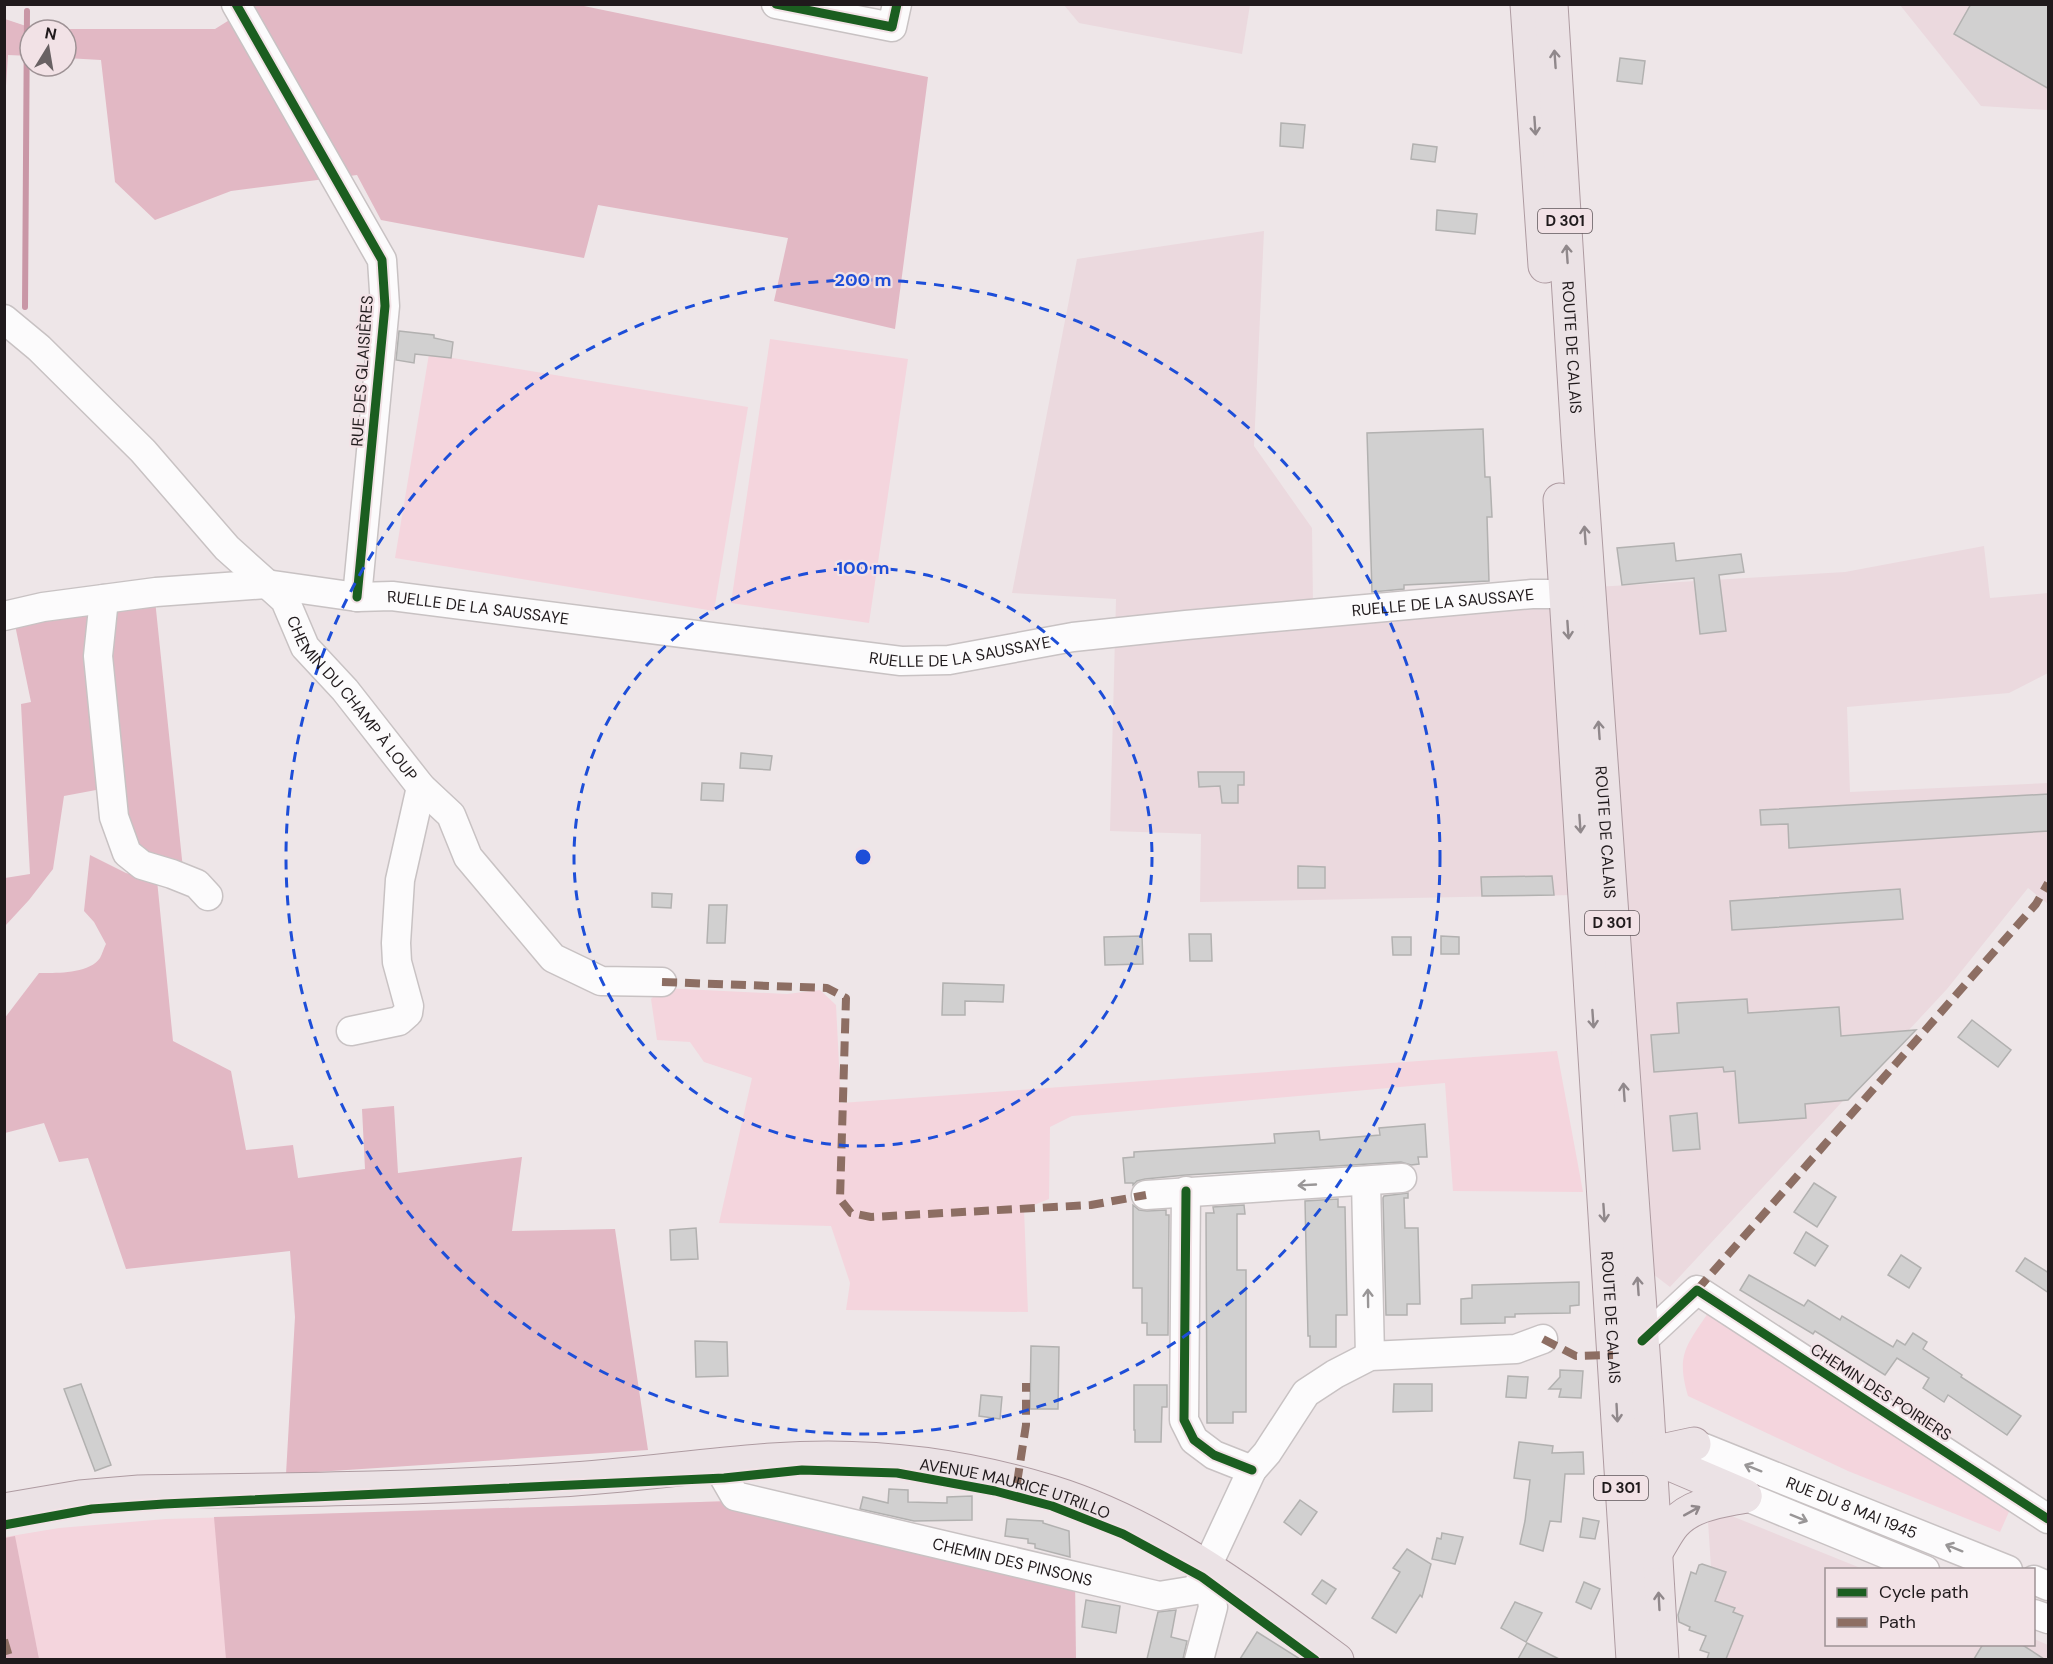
<svg xmlns="http://www.w3.org/2000/svg" width="2053" height="1664" font-family="'DM Sans',sans-serif">
<rect width="100%" height="100%" fill="#eee6e8"/>
<!-- built -->
<g fill="#ebd9de">
<path d="M1064,5h186l-8,49 -163,-31z"/>
<path d="M1900,5h148v105l-67,-4z"/>
<path d="M1264,231l-10,215 58,82 1,76 532,-32 139,-26 6,52 58,-5v80l-39,20 -162,14 3,85 198,-9v121l-20,-16 -81,101 -277,298 -17,-13 -29,-380 -424,8 1,-68 -91,-3 6,-232 -104,-6 65,-334z"/>
<path d="M1707,1506l156,63 -37,1v74h208v-5l14,6v14h-331z"/>
</g>
<!-- green -->
<g fill="#f4d5dd">
<path d="M770,339l138,20 -39,264 -138,-20z"/>
<path d="M429,354l319,53 -34,204 -319,-53z"/>
<path d="M663,988l124,6 33,-4 16,15 5,98 716,-52 26,141 -130,-1 -8,-108 -373,33 -22,11 -1,72 -25,10 4,103 -182,-2 4,-27 -19,-57 -112,-3 33,-145 -48,-16 -14,-20 -33,-2 -6,-41z"/>
<path d="M1708,1313l304,192 -12,27 -152,-61 -160,-75c-12,-41 -2,-50 20,-83z"/>
<path d="M732,1501l344,158 -1071,1v-123l54,-9 107,-9z"/>
</g>
<!-- forest -->
<g fill="#e2b8c4">
<path d="M255,4l324,1 349,72 -33,252 -121,-28 14,-63 -190,-33 -14,53 -203,-38 -24,-45 -126,16 -76,29 -40,-38 -14,-122 -35,-2v-28h-36v26l-22,-1 -3,46v-82l30,10h180z"/>
<path d="M155,600l28,269 -44,-16 -31,-95 -12,32 -32,6 -11,73 -24,31 -24,26v-48l25,-4 -9,-170 10,-2 -16,-77z"/>
<path d="M90,855l36,18 31,7 16,161 58,30 15,79 47,-5 5,33 67,-9 -3,-60 32,-3 4,67 124,-16 -10,74 103,-2 33,221 -362,24 9,-157 -5,-66 -164,18 -38,-111 -29,4 -15,-39 -39,10 -1,-114 35,-46c17,0 50,1 61,-15 2,-4 4,-10 6,-14l-12,-22 -10,-11z"/>
<path d="M732,1501l343,77 1,81h-850l-12,-142z"/>
<path d="M15,1536l24,123h-34v-121z"/>
</g>
<g fill="none" stroke-linecap="round" stroke-linejoin="round">
<!-- stream -->
<path stroke="#c997a6" stroke-width="6" d="M25,307l2,-296"/>
</g>
<!-- building -->
<g fill="#d1d0d0" stroke="#b2b1b0" stroke-width="1.5">
<path d="M1971,4h78v85l-95,-55z"/>
<path d="M1620,58l25,3 -3,23 -25,-3z"/>
<path d="M1281,123l24,2 -2,23 -23,-2z"/>
<path d="M1413,144l24,3 -2,15 -24,-3z"/>
<path d="M1437,210l40,4 -2,20 -39,-4z"/>
<path d="M399,331l35,4v3l19,4 -2,16 -36,-4 -1,9 -18,-3z"/>
<path d="M1483,429l2,48h5l2,40h-5l2,64 -85,4v4l-32,3 -5,-159z"/>
<path d="M1674,543l2,18 65,-7 3,18 -25,3 7,56 -26,3 -6,-56 -72,7 -5,-37z"/>
<path d="M741,753l31,3 -2,14 -30,-2z"/>
<path d="M1198,772h46v13h-6v18h-16l-2,-17 -21,1z"/>
<path d="M702,783l22,1 -1,17 -22,-1z"/>
<path d="M2049,794v37l-260,17 -1,-24 -27,1 -1,-15z"/>
<path d="M1298,866l27,1v21h-27z"/>
<path d="M1552,876l2,19 -72,1 -1,-19z"/>
<path d="M1900,889l3,30 -171,11 -2,-29z"/>
<path d="M652,893l20,1 -1,14 -19,-1z"/>
<path d="M709,905h18l-2,38h-18z"/>
<path d="M1189,934h22l1,27h-22z"/>
<path d="M1142,936l1,28 -38,1 -1,-28z"/>
<path d="M1441,936l18,1v17h-18z"/>
<path d="M1392,937h19v18h-18z"/>
<path d="M943,983l61,2 -1,17 -38,-1v14h-23z"/>
<path d="M1747,999l1,14 91,-6 2,29 75,-6 -68,70 -43,4 1,14 -67,5 -4,-52 -11,1 -1,-5 -69,5 -3,-37 28,-2 -2,-30z"/>
<path d="M1972,1020l39,30 -13,17 -40,-30z"/>
<path d="M1697,1113l3,36 -27,2 -3,-35z"/>
<path d="M1425,1124l2,33h-9l1,7 -8,1 -10,-3 -215,13 -41,4 -8,2 -4,4v-2h-8l-2,-25 11,-1v-5l141,-9 -1,-9 45,-3 1,9 60,-5 -1,-7z"/>
<path d="M1814,1183l22,14 -19,30 -23,-15z"/>
<path d="M1408,1193v5h-4l1,30h13l2,76h-13v11h-21l-3,-117 1,-2z"/>
<path d="M1338,1199v8h7l2,108h-11v32h-26v-11h-2l-3,-135z"/>
<path d="M1133,1205l6,5 8,1 19,-1v5h3l-1,120h-21v-12h-5v-35h-9z"/>
<path d="M1244,1205l1,9h-8v56h9v142h-13v11h-26l-1,-210h8l-1,-6z"/>
<path d="M696,1228l2,31 -27,1 -1,-30z"/>
<path d="M1806,1232l22,14 -13,20 -21,-13z"/>
<path d="M1901,1255l20,13 -12,20 -21,-13z"/>
<path d="M2025,1258l24,15v20l-33,-22z"/>
<path d="M1749,1275l55,31 4,-6 32,20 2,-4 51,31 4,-7 8,5 8,-12 14,9 -4,7 39,26 -1,2 60,39 -14,19 -59,-40 -4,7 -21,-14 6,-10 -32,-20 -12,17 -70,-44 -2,3 -73,-44z"/>
<path d="M1579,1282v23l-9,1v7l-55,1v3h-10v6l-44,1v-25l11,-1v-13z"/>
<path d="M695,1341l32,1 1,34 -32,1z"/>
<path d="M1031,1346l28,1 -1,62h-28z"/>
<path d="M1560,1370l23,1 -2,27 -22,-1 2,-8h-12l11,-12z"/>
<path d="M1508,1376l20,1 -2,21 -20,-1z"/>
<path d="M81,1384l30,81 -16,6 -31,-82z"/>
<path d="M1394,1384h38v27l-39,1z"/>
<path d="M1134,1385h33v22h-5l-1,35h-26v-12h-1z"/>
<path d="M981,1395l21,2 -2,22 -21,-3z"/>
<path d="M1519,1442l34,4 -1,7 31,-1 1,22h-19l-4,48 -11,-1 -7,30 -23,-7 5,-23 5,-41 -16,-2z"/>
<path d="M889,1489l19,1v12l39,1v-6l25,-1v24l-58,1 -54,-12 3,-12 25,6z"/>
<path d="M1300,1500l17,12 -16,23 -17,-13z"/>
<path d="M1583,1518l16,3 -4,18 -15,-2z"/>
<path d="M1007,1519l36,2v2l26,8 1,26 -35,-9v-4l-7,-1v-4l-23,-3z"/>
<path d="M1442,1533l21,4 -8,27 -23,-5 5,-21 4,1z"/>
<path d="M1407,1549l24,15 -9,33 -2,-2 -24,38 -24,-15 28,-46 -7,-4z"/>
<path d="M1702,1564l24,8 -11,29 20,7 -2,4 10,4 -17,43h-19l2,-6 -9,-3 6,-14 -17,-6 1,-3 -11,-5 -1,-7 13,-43 5,2 3,-9z"/>
<path d="M1322,1580l14,9 -10,15 -14,-10z"/>
<path d="M1584,1582l16,7 -9,20 -15,-7z"/>
<path d="M1086,1600l34,6 -4,27 -34,-6z"/>
<path d="M1515,1602l27,11 -16,29 -25,-14z"/>
<path d="M1176,1610l-5,27 16,4 -4,18h-36l11,-47z"/>
<path d="M1257,1632l43,27h-60z"/>
<path d="M1527,1643l32,16h-41z"/>
<path d="M1983,1644h38l23,15h-70z"/>
</g>
<g fill="none" stroke-linecap="round" stroke-linejoin="round">
<defs>
<g id="minor">
<path d="M236,4l146,256 3,46 -28,291"/>
<path d="M776,4l116,23 5,-23"/>
<path id="s1" d="M4,319l35,29 104,103 84,97 58,52 20,47 40,43 76,97 30,28 17,42 85,101 48,23 61,1"/>
<path d="M104,599l-6,57 16,161 13,36 15,12 30,9 25,10 11,12"/>
<path id="s2" d="M4,616l39,-9 113,-15 110,-8 91,13 35,-1 509,65 48,-1 124,-23 113,-12 346,-31h34"/>
<path d="M351,1031l48,-10 9,-8 1,-7 -12,-44 -1,-19 4,-63 21,-93"/>
<path d="M1366,1181l4,175"/>
<path d="M1186,1191l-2,229 10,20 20,15 38,15"/>
<path d="M1146,1195l256,-17"/>
<path d="M1642,1341l55,-51 351,229"/>
<path id="s3" d="M1694,1444l314,126"/>
<path id="s4" d="M717,1465l18,31 424,100 37,-6 56,-120 15,-17 39,-60 29,-19 35,-18 146,-7 27,-10"/>
<path d="M1745,1496l180,74"/>
<path d="M2034,1580l14,6"/>
<path d="M2034,1614l14,5"/>
<path d="M1199,1660l14,-53 -6,-40"/>
</g>
<g id="major">
<path d="M1527,4l18,262"/>
<path id="s5" d="M1551,4l27,434 69,970 15,252"/>
<path id="s6" d="M1560,500l73,1160"/>
<path d="M1643,1455l51,-11"/>
<path d="M1649,1455l96,41"/>
<path id="s7" d="M4,1510l76,-13 59,-5c140,-2 280,-3 420,-12 71,-4 142,-15 213,-20 94,-7 189,4 279,32 107,33 197,102 286,168"/>
<path d="M1656,1552c6,-9 11,-20 18,-28 17,-20 47,-23 71,-28"/>
</g>
</defs>
<!-- minor casing -->
<use href="#minor" stroke="#c8c2c3" stroke-width="31"/>
<!-- major casing -->
<use href="#major" stroke="#ae9ba1" stroke-width="35"/>
<!-- minor -->
<use href="#minor" stroke="#fcfbfc" stroke-width="28"/>
<!-- major -->
<use href="#major" stroke="#ebe2e5" stroke-width="33"/>
<!-- quiet -->
<g stroke="#8d6e63" stroke-width="8" stroke-dasharray="15 8" stroke-linecap="butt">
<path d="M662,982l165,6 19,10 -6,201 11,14 20,4 220,-12 55,-10"/>
<path d="M1697,1290l339,-386 12,-21"/>
<path d="M1543,1339l33,17 37,-1"/>
<path d="M1017,1483l9,-58v-42"/>
<path d="M4,1640l6,20"/>
</g>
<defs>
<g id="cycleway">
<path d="M236,4l146,256 3,46 -28,291"/>
<path d="M776,4l116,23 5,-23"/>
<path d="M1186,1191l-2,229 10,20 20,15 38,15"/>
<path d="M1642,1341l55,-51 351,229"/>
<path d="M4,1525l88,-16 72,-5 560,-26 78,-8 95,3 98,18 57,15 71,28 79,43 113,83"/>
</g>
</defs>
<!-- cycleway casing -->
<use href="#cycleway" stroke="#f2e2e6" stroke-width="13"/>
<!-- cycleway -->
<use href="#cycleway" stroke="#1b5e20" stroke-width="9"/>
</g>
<!-- one-way arrows -->
<defs><path id="oneway-shaft" d="M-6 0H5M1.5-3L5.5 0L1.5 3" fill="none" stroke-width="1.6" stroke-linecap="round" stroke-linejoin="round" transform="scale(1.5)"/></defs>
<g stroke="#90888b">
<use href="#oneway-shaft" transform="translate(1555 59) rotate(-94)"/>
<use href="#oneway-shaft" transform="translate(1535 126) rotate(86)"/>
<use href="#oneway-shaft" transform="translate(1567 254) rotate(-94)"/>
<use href="#oneway-shaft" transform="translate(1585 535) rotate(-94)"/>
<use href="#oneway-shaft" transform="translate(1568 630) rotate(86)"/>
<use href="#oneway-shaft" transform="translate(1599 730) rotate(-94)"/>
<use href="#oneway-shaft" transform="translate(1580 824) rotate(86)"/>
<use href="#oneway-shaft" transform="translate(1593 1019) rotate(86)"/>
<use href="#oneway-shaft" transform="translate(1624 1092) rotate(-94)"/>
<use href="#oneway-shaft" transform="translate(1604 1213) rotate(86)"/>
<use href="#oneway-shaft" transform="translate(1638 1286) rotate(-94)"/>
<use href="#oneway-shaft" transform="translate(1617 1413) rotate(87)"/>
<use href="#oneway-shaft" transform="translate(1692 1511) rotate(-29)"/>
<use href="#oneway-shaft" transform="translate(1659 1601) rotate(-93)"/>
</g>
<g stroke="#999697">
<use href="#oneway-shaft" transform="translate(1307 1185) rotate(177)"/>
<use href="#oneway-shaft" transform="translate(1368 1298) rotate(-91)"/>
<use href="#oneway-shaft" transform="translate(1753 1468) rotate(-158)"/>
<use href="#oneway-shaft" transform="translate(1799 1518) rotate(22)"/>
<use href="#oneway-shaft" transform="translate(1954 1548) rotate(-158)"/>
</g>
<!-- distance rings -->
<g fill="none" stroke="#1d4ed8" stroke-width="3" stroke-dasharray="10 8">
<circle cx="863" cy="857" r="289"/>
<circle cx="863" cy="857" r="577"/>
</g>
<g text-anchor="middle" dominant-baseline="central" stroke-width="4.5" stroke-linejoin="round" paint-order="stroke">
<!-- shield labels -->
<g fill="#f2e2e6" stroke="#5f5659" stroke-width="1.5">
<rect x="1538" y="209" width="54" height="24" rx="4.5"/>
<rect x="1585" y="911" width="54" height="24" rx="4.5"/>
<rect x="1594" y="1476" width="54" height="24" rx="4.5"/>
</g>
<g font-size="15" font-weight="bold" fill="#201a1c">
<text x="1565" y="221">D 301</text>
<text x="1612" y="923">D 301</text>
<text x="1621" y="1488">D 301</text>
</g>
<!-- street labels -->
<g font-size="16" fill="#201a1c" stroke="#f2e2e6">
<text stroke="none"><textPath href="#s5" startOffset="344">ROUTE DE CALAIS</textPath></text>
<text transform="translate(362 371) rotate(-86)">RUE DES GLAISIÈRES</text>
<text stroke="none"><textPath href="#s2" startOffset="1450">RUELLE DE LA SAUSSAYE</textPath></text>
<text stroke="none"><textPath href="#s2" startOffset="478">RUELLE DE LA SAUSSAYE</textPath></text>
<text stroke="none"><textPath href="#s2" startOffset="964">RUELLE DE LA SAUSSAYE</textPath></text>
<text stroke="none"><textPath href="#s1" startOffset="518">CHEMIN DU CHAMP À LOUP</textPath></text>
<text stroke="none"><textPath href="#s5" startOffset="830">ROUTE DE CALAIS</textPath></text>
<text stroke="none"><textPath href="#s6" startOffset="819">ROUTE DE CALAIS</textPath></text>
<text transform="translate(1881 1392) rotate(33)">CHEMIN DES POIRIERS</text>
<text stroke="none"><textPath href="#s7" startOffset="1017">AVENUE MAURICE UTRILLO</textPath></text>
<text stroke="none"><textPath href="#s3" startOffset="170">RUE DU 8 MAI 1945</textPath></text>
<text stroke="none"><textPath href="#s4" startOffset="321">CHEMIN DES PINSONS</textPath></text>
</g>
</g>
<circle cx="863" cy="857" r="9" fill="#1d4ed8" stroke="#f2e2e6" stroke-width="3"/>
<g font-size="18" text-anchor="middle" font-weight="bold" fill="#1d4ed8" stroke="#f2e2e6" stroke-width="4.5" stroke-linejoin="round" paint-order="stroke">
<text x="863" y="286">200 m</text>
<text x="863" y="574">100 m</text>
</g>
<!-- border -->
<rect width="2053" height="1664" fill="none" stroke="#201a1c" stroke-width="12"/>
<!-- legend -->
<rect x="1825" y="1568" width="210" height="78" fill="#f2e2e6" stroke="#9e9295" stroke-width="1.5"/>
<rect x="1837" y="1588" width="30" height="9" fill="#1b5e20" stroke="#9e9295" stroke-width="1.5"/>
<text x="1879" y="1598" font-size="18" fill="#201a1c">Cycle path</text>
<rect x="1837" y="1618" width="30" height="9" fill="#8d6e63" stroke="#9e9295" stroke-width="1.5"/>
<text x="1879" y="1628" font-size="18" fill="#201a1c">Path</text>
<!-- north arrow -->
<g transform="translate(48 48) rotate(11)"><circle r="28" fill="#f2e2e6" stroke="#9e9295" stroke-width="1.5"/>
<path d="M0-4.5L10 22L0 15L-10 22Z" fill="#686163"/>
<text y="-9" font-size="16" font-weight="bold" text-anchor="middle" fill="#201a1c">N</text>
</g>
</svg>
